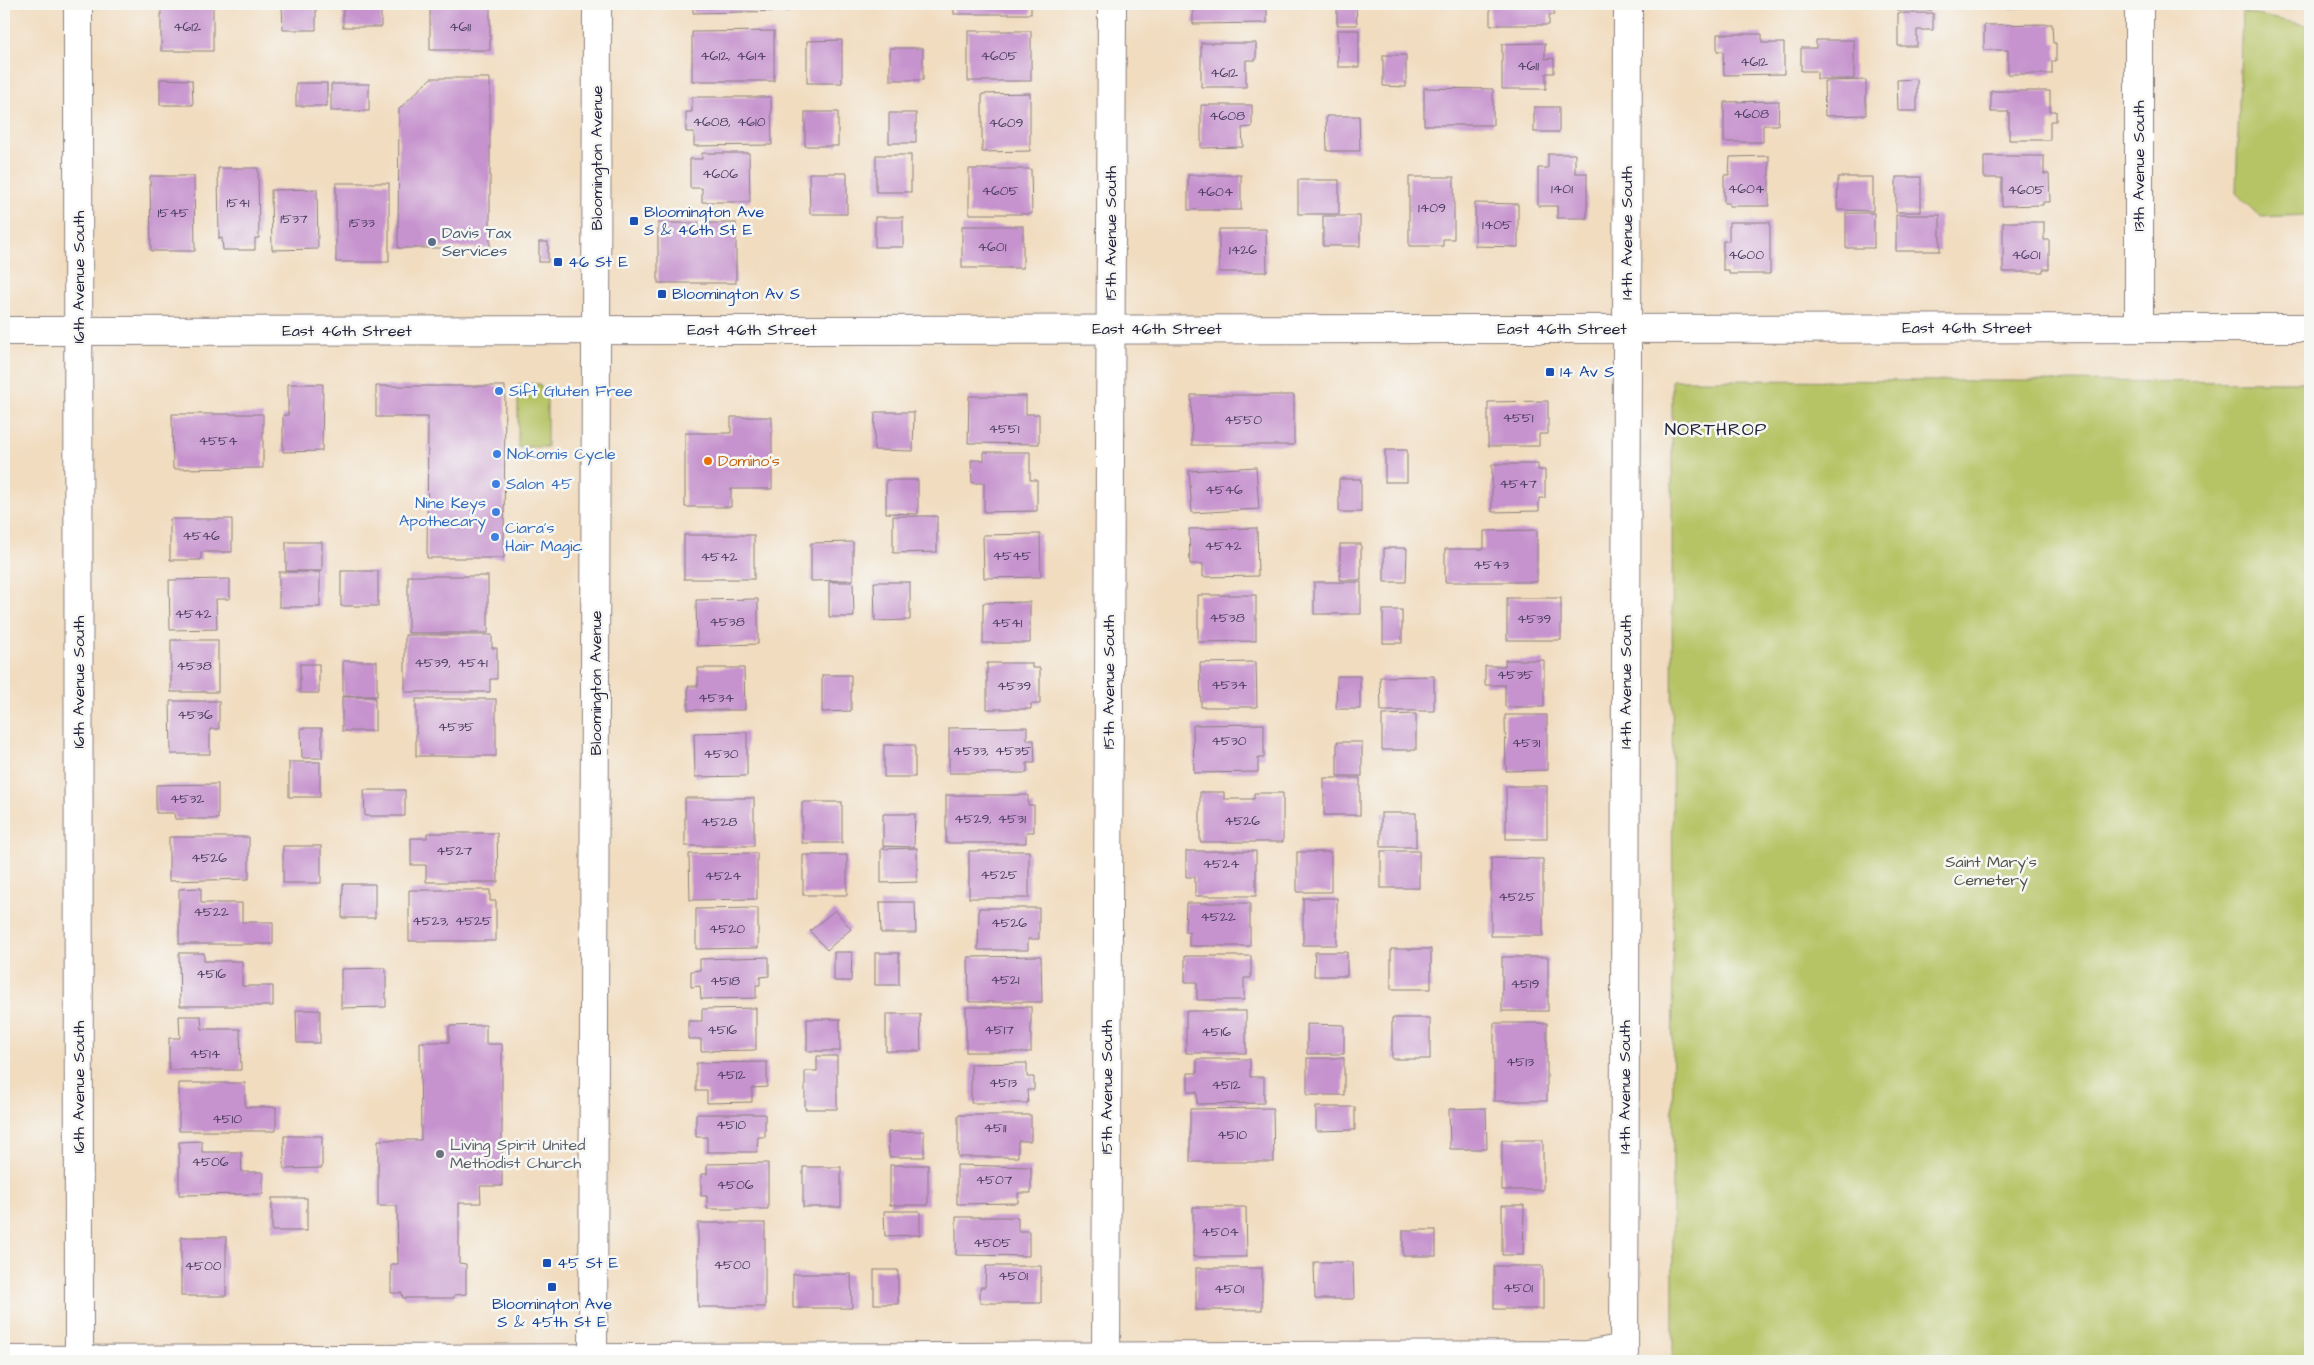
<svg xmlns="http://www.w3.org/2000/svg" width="2314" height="1365" font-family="'Architects Daughter',sans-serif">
<rect width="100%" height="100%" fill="#f6f6f2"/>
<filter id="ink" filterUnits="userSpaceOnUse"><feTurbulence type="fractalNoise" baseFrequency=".02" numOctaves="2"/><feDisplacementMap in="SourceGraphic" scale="10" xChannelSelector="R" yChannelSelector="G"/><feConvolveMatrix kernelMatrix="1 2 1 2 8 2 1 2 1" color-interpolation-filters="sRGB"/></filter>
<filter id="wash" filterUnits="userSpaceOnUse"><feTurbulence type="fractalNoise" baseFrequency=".0096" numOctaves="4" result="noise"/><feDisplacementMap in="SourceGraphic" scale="20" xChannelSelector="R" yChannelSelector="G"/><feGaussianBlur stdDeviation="1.12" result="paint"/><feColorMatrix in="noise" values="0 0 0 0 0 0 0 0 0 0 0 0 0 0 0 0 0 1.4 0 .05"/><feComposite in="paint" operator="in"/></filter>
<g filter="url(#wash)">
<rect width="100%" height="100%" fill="#f1dcbf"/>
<!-- green -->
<g fill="#b7c466" stroke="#6c7350">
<path d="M2242,12l68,14v189l-50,2 -24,-24z"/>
<path d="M1672,380l638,2v979h-637z"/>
<path d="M518,384h21l8,14v49h-29z"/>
</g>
<g id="blocks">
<!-- building -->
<g fill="#c693ce">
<rect x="161" y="4" width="52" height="47"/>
<path d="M282,4h34v26h-33z"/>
<rect x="343" y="4" width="38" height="23"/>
<rect x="430" y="4" width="60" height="46"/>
<path d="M693,4h96v7l-96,2z"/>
<rect x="954" y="4" width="77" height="10"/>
<path d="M1193,4h74v19l-74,1z"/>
<path d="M1337,4h19l1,21h-20z"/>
<path d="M1490,4l64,1v10h-5v10h-59z"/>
<rect x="1715" y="4" width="45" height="3"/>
<rect x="1897" y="4" width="35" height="6"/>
<path d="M2003,4h49v3l-49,1z"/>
<path d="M1898,13h35v17h-16v16h-19z"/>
<path d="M2052,24l1,19h3v18h-4v13h-44v-24h-24v-25z"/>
<path d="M1337,30h22v37h-21z"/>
<path d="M774,31v50h-82v-49z"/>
<rect x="968" y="31" width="63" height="50"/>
<path d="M1717,34h45v9h22v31l-60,1 -1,-24h-6z"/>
<path d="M842,40v43h-35v-42z"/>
<path d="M1816,40h38v39h-37v-8h-16v-23h15z"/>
<path d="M1201,43h55v17h-10v27h-45z"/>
<path d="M1545,43v16l9,-1v15h-8v16h-44v-45z"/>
<rect x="890" y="48" width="33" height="32"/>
<path d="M1383,55h23v32l-23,-1z"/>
<path d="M431,78h59v170h-92l1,-139z"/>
<path d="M160,79l32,1 1,25h-33z"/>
<path d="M1917,79v32h-19l-1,-31z"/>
<path d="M1866,80v35l-41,1 -1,-35z"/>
<rect x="296" y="83" width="31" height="23"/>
<rect x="331" y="84" width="38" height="27"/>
<path d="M1424,88l69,1v36h-69z"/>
<path d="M1991,91h59v20h6v10h-6v19h-41v-28h-18z"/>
<path d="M1030,93v58l-48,1v-58z"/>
<path d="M692,97h79l1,48 -78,1v-14h-8v-20h6z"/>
<path d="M1779,101l-1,24h-15v17h-39v-40z"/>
<path d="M1201,105h51v22l-10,1 1,19 -42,1z"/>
<rect x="1534" y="107" width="25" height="25"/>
<rect x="805" y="112" width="33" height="34"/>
<rect x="889" y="113" width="27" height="30"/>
<path d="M1326,116h33l1,35h-33z"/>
<path d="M702,153h47l1,49h-48v-14h-12v-29h12z"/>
<path d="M1548,154h27v19h12v45h-30v-12h-19v-38h10z"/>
<rect x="876" y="155" width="35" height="37"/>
<path d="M1769,156v50h-40v-3h-5v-28h5l1,-18z"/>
<path d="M1984,156h60v18h5l1,28h-7v3l-41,1v-28h-18z"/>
<path d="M218,168h40l1,70h-4v12h-32l-1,-12 -3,1z"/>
<path d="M969,169h62l1,45h-63z"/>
<path d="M809,173h38v41h-37z"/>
<rect x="1188" y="175" width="53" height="35"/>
<path d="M150,176h44l1,75h-44z"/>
<path d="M1409,177h45v62h-11v7h-34z"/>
<path d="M1838,177h35v34l-36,-1z"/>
<rect x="1896" y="177" width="25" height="35"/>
<rect x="1298" y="180" width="41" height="34"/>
<rect x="336" y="183" width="53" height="79"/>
<path d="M317,189l1,60 -46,1 -1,-60z"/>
<path d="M1475,203l43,1v43l-43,-1z"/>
<rect x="1846" y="213" width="28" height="35"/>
<rect x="1896" y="215" width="44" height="36"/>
<rect x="1323" y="216" width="37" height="30"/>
<rect x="875" y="217" width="28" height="30"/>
<path d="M1729,222h41v52h-41v-4h-6v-29h6z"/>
<path d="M2003,222h41v18h5v29h-6v3h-40z"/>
<rect x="658" y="223" width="78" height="60"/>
<rect x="962" y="226" width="61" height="42"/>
<path d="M1219,229h47l1,43h-48z"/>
<rect x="539" y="242" width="9" height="20"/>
<path d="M288,384h35l-1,67 -39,1v-37h5z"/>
<path d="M376,386h129l-1,172h-77l1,-141h-52z"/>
<path d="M1191,395h103v50h-102z"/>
<path d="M969,396h57v18h13v30l-71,-1z"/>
<path d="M1548,401v33h-9v12h-51v-44z"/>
<path d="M875,412h39l-1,39 -39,-1z"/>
<path d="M172,414h91v54l-90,1z"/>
<path d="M731,417h41v72h-41v18h-46v-74h46z"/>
<rect x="1385" y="450" width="22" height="32"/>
<path d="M984,452h46v28h7v31l-53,1v-29h-12l-1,-23h13z"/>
<path d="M1492,464h46v6h7v28h-6v13l-47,1z"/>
<path d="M1256,467l3,42 -67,4 -3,-42z"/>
<rect x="1339" y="479" width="22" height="33"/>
<path d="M886,480h32v34l-32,-1z"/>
<path d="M893,516h44v36l-44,1z"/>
<path d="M170,519h62v33h-31v8h-31z"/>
<path d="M1257,528l1,48 -55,1v-13h-13l-1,-35z"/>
<path d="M1537,530v52h-92v-33h39v-18z"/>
<path d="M1040,534l1,43 -57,1 -1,-43z"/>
<rect x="684" y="535" width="70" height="44"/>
<rect x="286" y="542" width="36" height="29"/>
<path d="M853,542v38l-42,1v-38z"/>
<rect x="1340" y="544" width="21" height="36"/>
<path d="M1384,548h23l-1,34h-22z"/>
<rect x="341" y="571" width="37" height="35"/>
<rect x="279" y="572" width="41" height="35"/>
<rect x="408" y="576" width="80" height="57"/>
<path d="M230,579v20h-14l1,30 -47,1 -1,-50z"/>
<path d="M829,582h24l1,35h-25z"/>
<path d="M874,582h36v38l-35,1z"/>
<rect x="1314" y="582" width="47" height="32"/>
<path d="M1198,595h58v46l-58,1z"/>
<rect x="1507" y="598" width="54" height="42"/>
<path d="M758,599v45l-61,2 -1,-46z"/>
<path d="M1030,602v41h-47v-40z"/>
<rect x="1383" y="610" width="19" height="33"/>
<path d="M405,635h87v13h5v31h-7v13h-85z"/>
<rect x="171" y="640" width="47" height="52"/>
<path d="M1505,660h39v47h-39v-22h-20v-19h20z"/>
<rect x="343" y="661" width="34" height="35"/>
<path d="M1256,662l1,45h-56l-1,-44z"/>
<path d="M987,663h45v5h8v36h-9v5h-44z"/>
<rect x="300" y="664" width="19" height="29"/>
<path d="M698,668h46l1,42h-57v-24h10z"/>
<path d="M822,675h29v36l-29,1z"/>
<path d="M1337,676h23v33h-24z"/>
<path d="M1434,676v35h-53l-1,-34z"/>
<rect x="342" y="697" width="33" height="34"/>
<rect x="416" y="699" width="80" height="57"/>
<path d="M170,701h49v28h-9v25h-39z"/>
<path d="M1416,714v36h-34v-35z"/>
<path d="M1505,715h42v55l-41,1z"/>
<path d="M1264,724v34h-6v14l-64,1 -1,-48z"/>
<path d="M1027,727v13h7l1,23h-8v10h-78v-45z"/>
<path d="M301,728h21v30h-20z"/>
<path d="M747,732v44l-52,1 -1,-44z"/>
<rect x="1337" y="742" width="25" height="34"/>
<rect x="884" y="745" width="31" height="32"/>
<rect x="289" y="762" width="31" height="35"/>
<rect x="1324" y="778" width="36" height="37"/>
<path d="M218,784v35h-43l-1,-6h-18v-28z"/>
<rect x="1506" y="786" width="41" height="53"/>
<path d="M364,790h41v26h-40z"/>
<path d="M1200,792h24v7h30v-6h29v49h-83z"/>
<path d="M946,795h82v10h6v27h-8v11h-80z"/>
<rect x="685" y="798" width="69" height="48"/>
<rect x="802" y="802" width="40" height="41"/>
<rect x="1381" y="813" width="35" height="34"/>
<path d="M883,814h32l-1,33 -31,-1z"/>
<path d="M427,833h70l1,49h-72v-17h-15v-27h16z"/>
<path d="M169,837h80v42l-80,2z"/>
<rect x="283" y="846" width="38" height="37"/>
<path d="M917,848v34l-36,1v-34z"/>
<rect x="969" y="851" width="60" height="47"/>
<path d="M1186,851h70v45h-61v-19h-9z"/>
<rect x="1381" y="851" width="38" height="37"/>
<rect x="1297" y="852" width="34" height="40"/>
<path d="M757,853v46l-67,1 -1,-46z"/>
<rect x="803" y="855" width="44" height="40"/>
<path d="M1491,858l52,1v77h-52z"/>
<path d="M343,884h32v34h-33z"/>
<path d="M201,888v15h41v19h31v22h-94v-55z"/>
<path d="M409,890h81v11h6v40h-87z"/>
<rect x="1303" y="898" width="34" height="47"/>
<path d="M880,902h35l1,31h-35z"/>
<path d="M1186,903h64v43h-61v-14h-4z"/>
<path d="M758,908v40l-62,1v-40z"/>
<path d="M979,908h60v31h-11v11h-50z"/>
<path d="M835,910l16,19 -24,21 -17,-19z"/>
<rect x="1391" y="949" width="40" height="40"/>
<path d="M834,952h18l-1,29h-17z"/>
<path d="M1315,952h32v24h-33z"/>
<path d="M179,953h25v8h38v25h31v20h-93z"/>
<rect x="875" y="953" width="24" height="32"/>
<path d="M1041,956l1,46h-73l-1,-45z"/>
<path d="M1185,956h66v22h-7v22h-47v-18h-12z"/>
<path d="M769,957v19l-9,1v8h-4v13l-55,1 -1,-13 -9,1v-16l9,-1v-11z"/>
<rect x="1502" y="957" width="46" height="54"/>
<path d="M386,968v39l-45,1v-39z"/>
<rect x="966" y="1007" width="65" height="45"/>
<path d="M756,1008v42l-55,1v-12h-13v-18h14v-12z"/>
<path d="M296,1010h24v33h-23z"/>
<rect x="1186" y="1011" width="60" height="42"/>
<path d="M886,1014h34l1,37h-35z"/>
<path d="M179,1016h22l1,13h38l1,41h-72v-32h11z"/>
<rect x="1392" y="1018" width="38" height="41"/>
<rect x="807" y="1019" width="33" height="32"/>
<rect x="1494" y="1023" width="53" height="78"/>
<path d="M1307,1024l37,1v29h-37z"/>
<path d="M486,1025v19h16v142h-22l1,17h-22v60l7,1v30l-12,1v3h-51l-1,-5h-11v-29h7l-1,-58h-19v-66h43l-1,-98h29v-16z"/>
<path d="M817,1056h20v53h-32v-38h12z"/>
<rect x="1307" y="1058" width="37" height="37"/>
<path d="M1197,1059h53v18h14v26l-67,1v-12h-9v-19h9z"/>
<path d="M767,1062v25l-15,1v14l-45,1v-12h-11v-28z"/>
<path d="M1027,1063v14h7v13h-7l1,13h-57v-39z"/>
<path d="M179,1083h66v24h31v24h-97z"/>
<path d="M1316,1107h39v23l-39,1z"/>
<path d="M1273,1108l1,54h-84v-53z"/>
<path d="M1486,1108l1,41h-37l-1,-40z"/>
<path d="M696,1114h69v23h-7l-1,15h-50v-15h-11z"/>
<path d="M958,1115h73v26h-13v16h-60z"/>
<path d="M924,1131v26h-35l-1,-25z"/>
<path d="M284,1136h38v32l-38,1z"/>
<rect x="1502" y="1140" width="41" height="50"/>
<path d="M202,1141v11h39l1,20h21v22l-84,1v-53z"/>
<path d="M768,1163v46h-61v-13h-6v-22h6v-10z"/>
<rect x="890" y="1165" width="38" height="40"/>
<path d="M957,1165l74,2v26h-13v10l-61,1z"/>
<rect x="803" y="1167" width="38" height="40"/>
<rect x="272" y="1198" width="35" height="33"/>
<path d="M1502,1205h22l-1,50h-21z"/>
<path d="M1193,1207h53l1,50h-54z"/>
<path d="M884,1211h36v24l-35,1z"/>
<path d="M956,1217h62v14h11v25l-73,-1z"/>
<rect x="698" y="1223" width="67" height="84"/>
<rect x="1403" y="1230" width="33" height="26"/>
<rect x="181" y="1237" width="45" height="59"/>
<path d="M1314,1262h39l1,37h-39z"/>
<path d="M986,1266h55v37h-61v-16h5z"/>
<rect x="1494" y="1266" width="49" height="43"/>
<rect x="1196" y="1268" width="66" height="42"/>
<rect x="874" y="1270" width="24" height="34"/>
<path d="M793,1274h58l1,34h-59z"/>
</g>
</g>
</g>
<g filter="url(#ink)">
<use href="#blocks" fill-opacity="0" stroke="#8a7f7d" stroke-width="1"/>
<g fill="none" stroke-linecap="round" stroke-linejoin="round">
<defs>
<g id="minor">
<path d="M78,4l1,1357"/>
<path d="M2139,4v324"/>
<path d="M4,1360l1584,-5 36,-7"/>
<path d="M593,1361l4,-1357"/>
<path d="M1106,1361l6,-1357"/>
<path d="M1624,1361l4,-1357"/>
</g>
<path id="major" d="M4,331l2306,-3"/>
</defs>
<!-- minor casing -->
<use href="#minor" stroke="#8a7f7d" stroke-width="30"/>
<!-- major casing -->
<use href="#major" stroke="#8a7f7d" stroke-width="30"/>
<!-- minor -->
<use href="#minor" stroke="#fff" stroke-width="28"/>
<!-- major -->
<use href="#major" stroke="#fff" stroke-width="28"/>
</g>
</g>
<!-- markers -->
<g fill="#1a4fb4" stroke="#f6f6f2" stroke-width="2">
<rect x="629" y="216" width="10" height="10" rx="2.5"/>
<rect x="553" y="257" width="10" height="10" rx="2.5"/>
<rect x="657" y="289" width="10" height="10" rx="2.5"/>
<rect x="1545" y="367" width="10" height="10" rx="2.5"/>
<rect x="542" y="1258" width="10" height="10" rx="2.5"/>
<rect x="547" y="1282" width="10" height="10" rx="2.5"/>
</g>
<circle fill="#5c6f8a" stroke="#f6f6f2" stroke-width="2" cx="432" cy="242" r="5"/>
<g fill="#3f7fe0" stroke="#f6f6f2" stroke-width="2">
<circle cx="499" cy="391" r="5"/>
<circle cx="497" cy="454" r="5"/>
<circle cx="496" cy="484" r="5"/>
<circle cx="496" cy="512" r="5"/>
<circle cx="495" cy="537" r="5"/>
</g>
<circle fill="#e8710a" stroke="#f6f6f2" stroke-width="2" cx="708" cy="461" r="5"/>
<circle fill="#6b7280" stroke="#f6f6f2" stroke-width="2" cx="440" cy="1154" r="5"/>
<g text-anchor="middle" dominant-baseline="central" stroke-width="5" stroke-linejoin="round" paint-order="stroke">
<!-- number labels -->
<g font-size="14" fill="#4b3e60">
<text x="187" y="27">4612</text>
<text x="460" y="27">4611</text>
<text x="733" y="56">4612, 4614</text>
<text x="999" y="56">4605</text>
<text x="1754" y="62">4612</text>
<text x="1528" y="66">4611</text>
<text x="1224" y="73">4612</text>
<text x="1751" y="114">4608</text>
<text x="1227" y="116">4608</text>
<text x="729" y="122">4608, 4610</text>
<text x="1006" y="123">4609</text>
<text x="720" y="174">4606</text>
<text x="1562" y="189">1401</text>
<text x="1746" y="189">4604</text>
<text x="2026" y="190">4605</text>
<text x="1000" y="191">4605</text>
<text x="1215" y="192">4604</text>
<text x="238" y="203">1541</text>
<text x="1432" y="208">1409</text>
<text x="173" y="213">1545</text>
<text x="294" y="219">1537</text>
<text x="362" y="223">1533</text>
<text x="1497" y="225">1405</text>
<text x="992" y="247">4601</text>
<text x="1243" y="250">1426</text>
<text x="1746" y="255">4600</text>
<text x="2026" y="255">4601</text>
<text x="1518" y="418">4551</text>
<text x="1243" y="420">4550</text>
<text x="1004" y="429">4551</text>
<text x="218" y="441">4554</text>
<text x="1518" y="484">4547</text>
<text x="1224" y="490">4546</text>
<text x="201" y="536">4546</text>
<text x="1223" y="546">4542</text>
<text x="1012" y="556">4545</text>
<text x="719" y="557">4542</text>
<text x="1491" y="565">4543</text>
<text x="193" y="614">4542</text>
<text x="1227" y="618">4538</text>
<text x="1534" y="619">4539</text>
<text x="727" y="622">4538</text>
<text x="1007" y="623">4541</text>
<text x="451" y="663">4539, 4541</text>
<text x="194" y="666">4538</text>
<text x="1515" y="675">4535</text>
<text x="1229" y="685">4534</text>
<text x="1014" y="686">4539</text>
<text x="716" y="698">4534</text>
<text x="195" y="715">4536</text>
<text x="456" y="727">4535</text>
<text x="1229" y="741">4530</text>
<text x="1526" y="743">4531</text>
<text x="992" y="751">4533, 4535</text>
<text x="721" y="754">4530</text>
<text x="187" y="799">4532</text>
<text x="990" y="819">4529, 4531</text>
<text x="1242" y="821">4526</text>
<text x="719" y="822">4528</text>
<text x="454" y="851">4527</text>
<text x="209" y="858">4526</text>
<text x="1221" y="864">4524</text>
<text x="999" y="875">4525</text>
<text x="723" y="876">4524</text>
<text x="1517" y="897">4525</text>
<text x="211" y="912">4522</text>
<text x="1218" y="917">4522</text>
<text x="452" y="921">4523, 4525</text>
<text x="1009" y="923">4526</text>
<text x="727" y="929">4520</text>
<text x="211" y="974">4516</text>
<text x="1005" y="980">4521</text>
<text x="725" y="981">4518</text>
<text x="1525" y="984">4519</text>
<text x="722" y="1030">4516</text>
<text x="999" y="1030">4517</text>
<text x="1216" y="1032">4516</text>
<text x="205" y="1054">4514</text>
<text x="1520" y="1062">4513</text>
<text x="731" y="1075">4512</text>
<text x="1003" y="1083">4513</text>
<text x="1226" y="1085">4512</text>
<text x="227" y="1119">4510</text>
<text x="731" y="1125">4510</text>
<text x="995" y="1128">4511</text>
<text x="1232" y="1135">4510</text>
<text x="210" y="1162">4506</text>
<text x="994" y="1180">4507</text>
<text x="735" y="1185">4506</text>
<text x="1220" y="1232">4504</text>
<text x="992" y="1243">4505</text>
<text x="732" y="1265">4500</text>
<text x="203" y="1266">4500</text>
<text x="1013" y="1276">4501</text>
<text x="1518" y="1288">4501</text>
<text x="1229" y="1289">4501</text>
</g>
<!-- street labels -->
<g font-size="16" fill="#22223b" stroke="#f6f6f2">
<text transform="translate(597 158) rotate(-90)">Bloomington Avenue</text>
<text transform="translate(2139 166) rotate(-90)">13th Avenue South</text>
<text transform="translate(1111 233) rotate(-90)">15th Avenue South</text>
<text transform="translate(1627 233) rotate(-90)">14th Avenue South</text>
<text transform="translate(79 277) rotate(-90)">16th Avenue South</text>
<text x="1967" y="328">East 46th Street</text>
<text x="1157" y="329">East 46th Street</text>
<text x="1562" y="329">East 46th Street</text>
<text x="752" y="330">East 46th Street</text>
<text x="347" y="331">East 46th Street</text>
<text transform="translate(79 682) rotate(-90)">16th Avenue South</text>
<text transform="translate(1109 682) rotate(-90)">15th Avenue South</text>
<text transform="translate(1626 682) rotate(-90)">14th Avenue South</text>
<text transform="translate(596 683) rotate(-90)">Bloomington Avenue</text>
<text transform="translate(79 1087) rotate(-90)">16th Avenue South</text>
<text transform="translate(1107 1087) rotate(-90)">15th Avenue South</text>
<text transform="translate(1625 1087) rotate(-90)">14th Avenue South</text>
</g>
<!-- transit labels -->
<g font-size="16" fill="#164399" stroke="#f6f6f2" text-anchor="start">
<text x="644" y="212">Bloomington Ave<tspan x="644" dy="18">S &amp; 46th St E</tspan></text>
<text x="568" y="262">46 St E</text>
<text x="672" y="294">Bloomington Av S</text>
<text x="1560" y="372">14 Av S</text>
<text x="557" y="1263">45 St E</text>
<text x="552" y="1304" text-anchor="middle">Bloomington Ave<tspan x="552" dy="18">S &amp; 45th St E</tspan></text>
</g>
<!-- service labels -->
<g font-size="16" fill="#4e5e75" stroke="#f6f6f2" text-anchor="start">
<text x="442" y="233">Davis Tax<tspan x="442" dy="18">Services</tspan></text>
</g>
<!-- shop labels -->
<g font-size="16" fill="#366cbe" stroke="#f6f6f2" text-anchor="start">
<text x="509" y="391">Sift Gluten Free</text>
<text x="507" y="454">Nokomis Cycle</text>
<text x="506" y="484">Salon 45</text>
<text x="486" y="503" text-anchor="end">Nine Keys<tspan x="486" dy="18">Apothecary</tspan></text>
<text x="505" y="528">Ciara’s<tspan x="505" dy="18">Hair Magic</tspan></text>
</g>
<!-- food labels -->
<g font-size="16" fill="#c56008" stroke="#f6f6f2" text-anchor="start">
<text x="718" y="461">Domino's</text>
</g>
<!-- park labels -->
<g font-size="16" fill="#4f5348" stroke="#f6f6f2">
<text x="1991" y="862">Saint Mary's<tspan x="1991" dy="18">Cemetery</tspan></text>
</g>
<!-- worship labels -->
<g font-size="16" fill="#5b616d" stroke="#f6f6f2" text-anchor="start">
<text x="450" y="1145">Living Spirit United<tspan x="450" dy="18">Methodist Church</tspan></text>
</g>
<!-- neighbourhood labels -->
<g font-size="18" letter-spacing="1" fill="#22223b" stroke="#f6f6f2">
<text x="1716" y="429">NORTHROP</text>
</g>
</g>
<!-- margin -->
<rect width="2314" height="1365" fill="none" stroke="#f6f6f2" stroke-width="20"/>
</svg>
